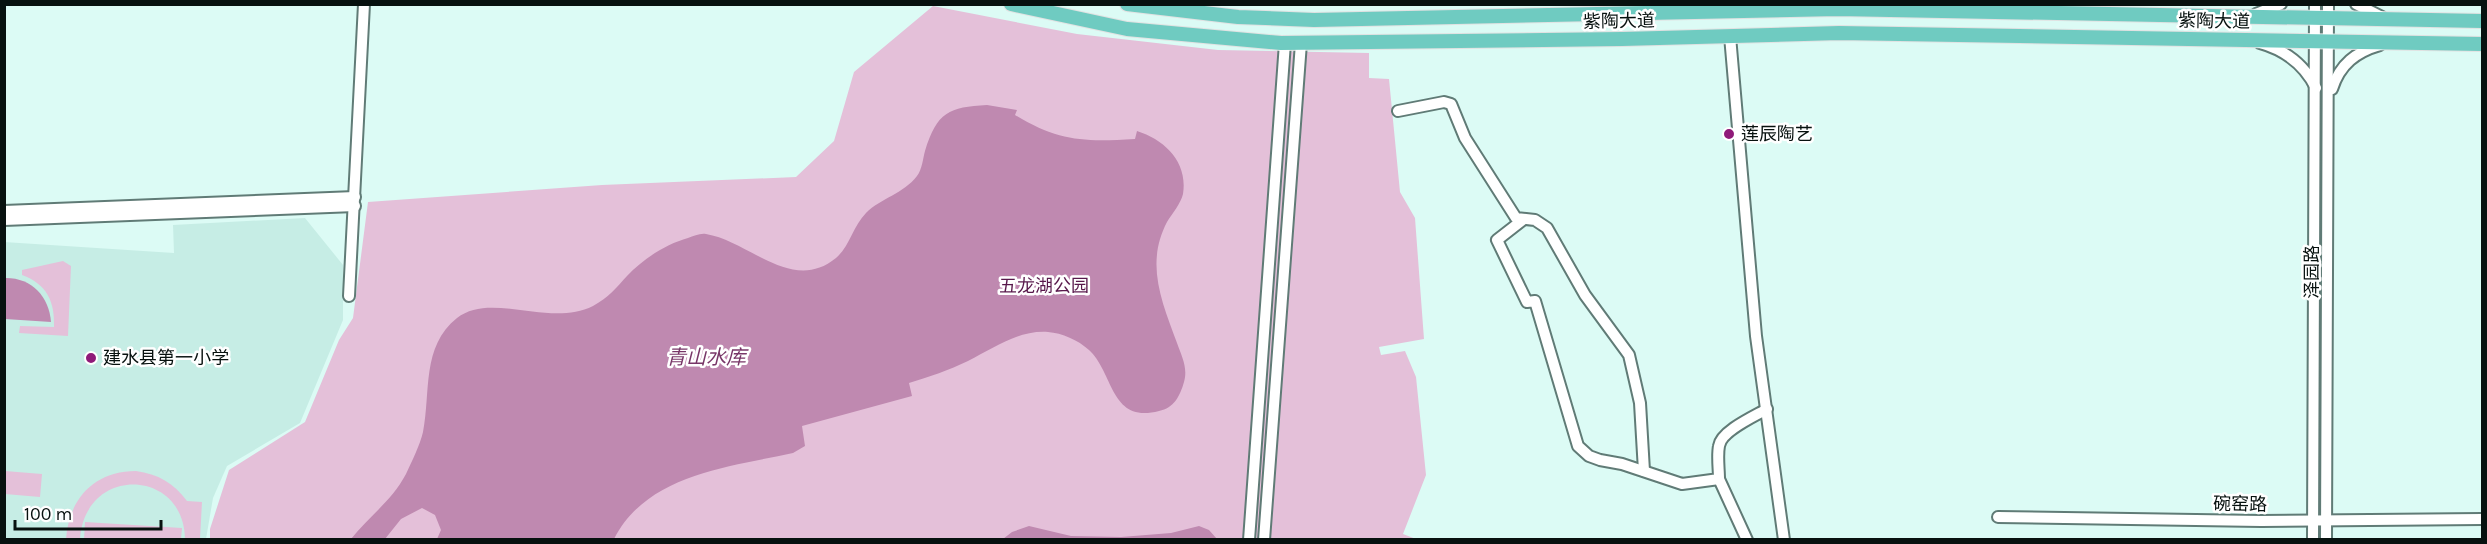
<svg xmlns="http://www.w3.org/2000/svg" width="2487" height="544" font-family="Karla,'Noto Sans SC',sans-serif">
<rect width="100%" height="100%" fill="#dcfbf5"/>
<!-- built -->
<path fill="#c6ede5" d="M305,218l38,47v55l-43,103 -73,43 -14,32 -7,41h-201l-1,-297 170,11 -1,-28z"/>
<!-- green -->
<g fill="#e4c0d9">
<path d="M933,6l144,28 141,16 151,3v25l20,1 11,113 15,26 9,121 -45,8 2,8 24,-4 11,26 10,98 -23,59 13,5 -1206,1v-11l19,-59 76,-48 34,-82 14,-22 15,-116 234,-17 194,-8 38,-36 20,-69z"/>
<path d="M63,261l8,5 -3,70 -49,-3 1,-7 34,1c1,-25 -7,-43 -32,-52v-5z"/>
<path d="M5,471l37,3 -2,23 -35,-3z"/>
<path d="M136,471c22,3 38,12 51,30l15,1 -2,37h-15c-1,-71 -100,-74 -105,0h-14c3,-40 28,-68 70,-68z"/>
<path d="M85,522l97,6 -1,11h-97z"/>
</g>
<!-- water -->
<g fill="#bf89b0">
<path d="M987,105l30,5 -2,5c44,27 70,27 120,24l2,-8c28,9 51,31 46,63 -2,9 -11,20 -16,28 -22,42 -5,80 10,121 5,14 11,25 7,39 -4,14 -10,26 -25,29 -49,13 -45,-38 -70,-61 -11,-10 -27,-17 -41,-18 -30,-2 -54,16 -80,29 -19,9 -39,16 -59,22l3,13 -110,30 3,20 -12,7c-64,14 -146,21 -179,86h-177l4,-9 -6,-15 -13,-7 -21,11 -16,20h-34c18,-23 40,-37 55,-65 6,-13 14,-29 17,-42 8,-40 -2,-85 34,-114 34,-27 92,10 136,-12 15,-8 24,-19 34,-30 16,-17 39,-32 61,-38 6,-2 12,-5 18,-4 43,7 86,60 130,24 14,-12 17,-32 30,-45 15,-15 37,-19 51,-37 5,-6 6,-18 8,-25 12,-39 24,-44 62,-46z"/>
<path d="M4,278c27,-1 45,18 47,44l-46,-3z"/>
<path d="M1029,526l42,10 50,1 50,-4 28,-7 10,4 8,9h-214l9,-7z"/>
</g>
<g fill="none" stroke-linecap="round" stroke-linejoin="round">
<defs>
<g id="minor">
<path d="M2356,4l26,13"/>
<path d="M2256,14l25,-10"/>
<path d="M1730,36l26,300 28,204"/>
<path d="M2260,43c25,7 44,21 56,45"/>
<path d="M2332,89c8,-25 24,-37 48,-44"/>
<path d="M1398,111l46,-9 7,2 14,34 51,80 19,2 12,8 38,67 44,60 11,48 4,68"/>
<path d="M4,211l351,-14"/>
<path d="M1524,219l-27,21 30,62 8,-1 43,145 11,10 11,4 22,4 60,20 37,-5c0,-10 -2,-23 0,-33 2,-15 36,-30 48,-37"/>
<path d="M4,220l351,-14"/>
<path d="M349,296l15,-292"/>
<path d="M1719,479l28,61"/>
<path d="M1998,517l263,4 221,-2"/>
<path d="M1249,540l36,-497"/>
<path d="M1264,540l37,-497"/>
<path d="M2313,540l2,-536"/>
<path d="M2326,540l2,-536"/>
</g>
<g id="major">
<path d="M1011,4l116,25 154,14 341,-4 217,-6 643,11"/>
<path d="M1127,4l111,13 76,3 524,-11 644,12"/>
</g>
</defs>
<!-- minor casing -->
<use href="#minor" stroke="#607b76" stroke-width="14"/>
<!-- major casing -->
<use href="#major" stroke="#e1e2e2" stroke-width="16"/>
<!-- minor -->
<use href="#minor" stroke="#fff" stroke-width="10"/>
<!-- major -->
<use href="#major" stroke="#6fcbc1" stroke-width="14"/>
</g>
<!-- markers -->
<g fill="#8f1a79" stroke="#fff" stroke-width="2">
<circle cx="1729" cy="134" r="6"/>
<circle cx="91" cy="358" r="6"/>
</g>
<g text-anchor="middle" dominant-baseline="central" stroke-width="5" stroke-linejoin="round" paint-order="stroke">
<!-- street labels -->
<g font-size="18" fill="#07110f" stroke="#fff">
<text transform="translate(1619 21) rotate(-1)">紫陶大道</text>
<text transform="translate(2214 21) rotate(1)">紫陶大道</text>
<text transform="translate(2312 272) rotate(-90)">泽园路</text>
<text transform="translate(2240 504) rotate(1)">碗窑路</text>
</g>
<!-- poi labels -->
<g font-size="18" fill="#07110f" stroke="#fff" text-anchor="start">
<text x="1741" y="134">莲辰陶艺</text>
<text x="103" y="358">建水县第一小学</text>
</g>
<!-- park labels -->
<g font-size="18" fill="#58184b" stroke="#fff">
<text x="1044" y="286">五龙湖公园</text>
</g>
<!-- water labels -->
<g font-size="20" font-style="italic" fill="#783668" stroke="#fff">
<text x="706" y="357">青山水库</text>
</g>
</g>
<!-- border -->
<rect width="2487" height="544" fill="none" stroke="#07110f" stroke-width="12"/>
<!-- scale -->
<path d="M15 520v9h146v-9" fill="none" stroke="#07110f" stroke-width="3"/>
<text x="24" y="520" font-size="18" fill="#07110f" stroke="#ffffff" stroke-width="4.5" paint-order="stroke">100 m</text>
</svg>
